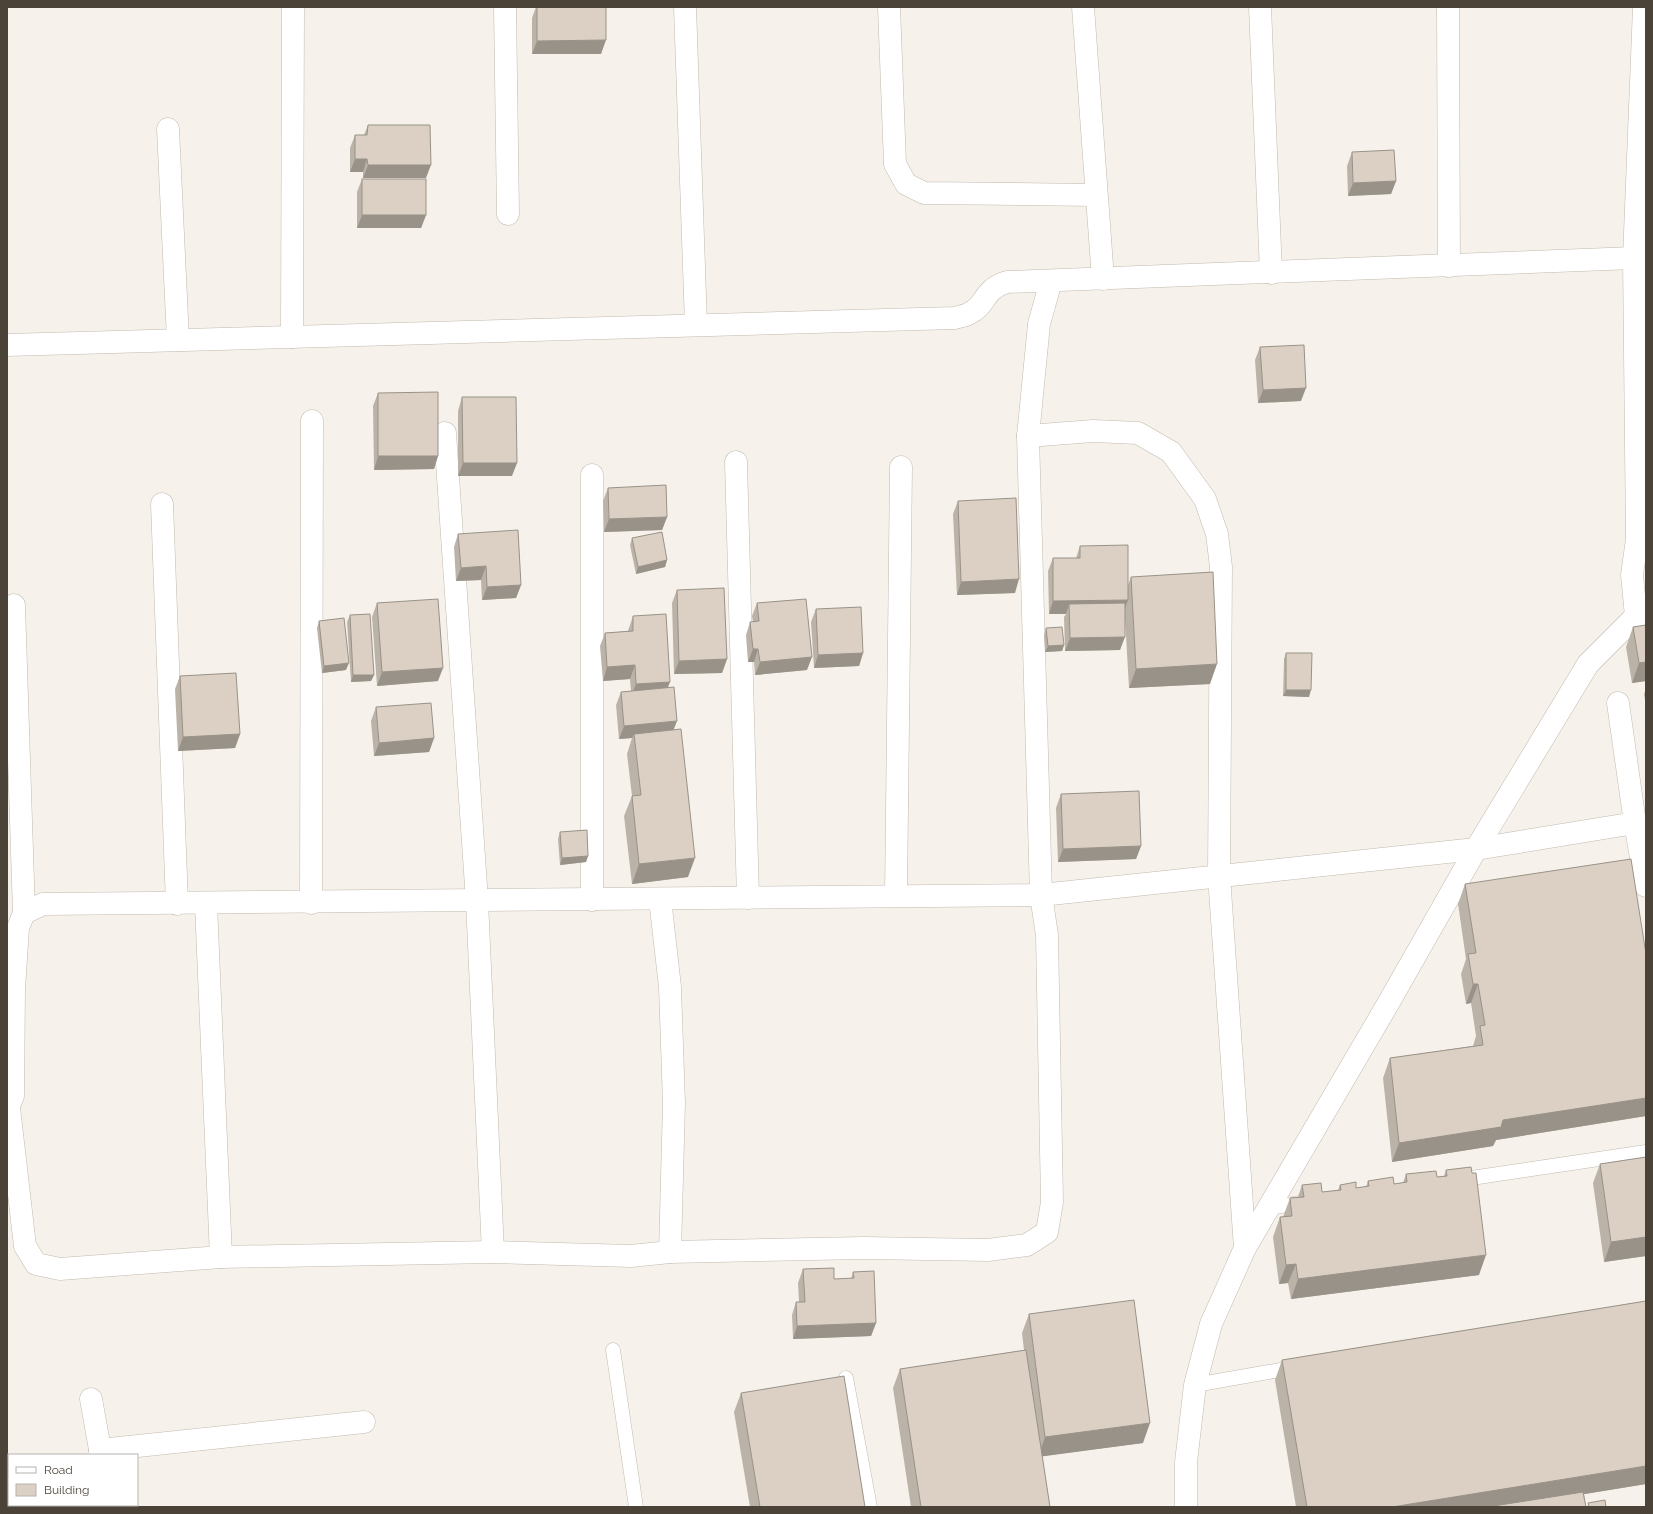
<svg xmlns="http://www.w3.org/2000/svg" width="1653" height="1514" font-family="Raleway,sans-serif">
<rect width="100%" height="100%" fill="#f6f2eb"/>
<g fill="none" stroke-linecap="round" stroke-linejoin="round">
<defs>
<g id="lane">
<path d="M1458,1180l188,-28"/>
<path d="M1268,1208l39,-6"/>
<path d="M613,1350l23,157"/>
<path d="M846,1378l24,129"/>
<path d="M1195,1385l102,-18"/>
</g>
<g id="street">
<path d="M505,7l3,207"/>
<path d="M685,7l11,318"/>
<path d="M889,7l6,157 11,20 18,9 172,2"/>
<path d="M1083,7l20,272"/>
<path d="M1260,7l11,266"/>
<path d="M1448,7l1,259"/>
<path d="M168,129l10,211"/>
<path d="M292,337l1,-330"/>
<path d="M7,345l948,-27c5,-2 11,-2 15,-5 17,-8 12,-23 37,-31l627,-24"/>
<path d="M445,433l32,468 16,351"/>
<path d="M1028,436l65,-5 45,2 33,19 34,47 12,35 4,33 -2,309 26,372"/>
<path d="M736,462l12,436"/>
<path d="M592,475v425"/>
<path d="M162,504l15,400"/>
<path d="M14,605l10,308"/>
<path d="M1636,616l-4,-41 5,-36 -3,-281 10,-251"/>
<path d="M1635,823l11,63"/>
<path d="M896,896l5,-429"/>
<path d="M660,899l10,88 4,116 -4,149"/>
<path d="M311,903l1,-482"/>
<path d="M206,904l15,353"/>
<path d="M9,1108l16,138 11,18 24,5 161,-12 272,-5 138,4 39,-4 194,-4 124,2 39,-5 20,-13 5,-30 -5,-267 -6,-40 -13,-459 11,-112 12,-43"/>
<path d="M7,1110l6,-14 1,-107 4,-61 6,-15 19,-9 998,-9 435,-46 159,-26 -17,-120"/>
<path d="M91,1399l10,56"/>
<path d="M100,1450l264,-28"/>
<path d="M109,1505v2"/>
<path d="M1186,1507v-45l9,-77 16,-61 34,-76 144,-246 87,-153 112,-185 48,-48 10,-3"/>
</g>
</defs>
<!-- lane casing -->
<use href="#lane" stroke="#c2b9ad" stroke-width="15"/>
<!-- street casing -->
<use href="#street" stroke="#c2b9ad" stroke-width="23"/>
<!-- lane -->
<use href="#lane" stroke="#fff" stroke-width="14"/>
<!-- street -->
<use href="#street" stroke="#fff" stroke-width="22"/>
</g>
<!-- wall -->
<g fill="#bcb3a8">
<path d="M536,7h70l-5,47h-69v-36z"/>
<path d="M368,125l58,53h-63v-6h-13v-24l5,-13h9z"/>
<path d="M1352,152l44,29 -5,13 -43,2 -1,-30z"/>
<path d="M362,179l64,36 -5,13h-64v-36z"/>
<path d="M1260,347l41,54 -43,2 -3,-43z"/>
<path d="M378,393l60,63 -4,13 -60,1 -1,-64z"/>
<path d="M462,397l50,79h-54v-65z"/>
<path d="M608,488l59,29 -5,13 -58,2 -1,-31z"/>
<path d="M958,501l57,92 -58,2 -4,-81z"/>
<path d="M458,534l63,51 -5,13 -34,2 -1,-20 -25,1 -2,-34z"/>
<path d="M632,538l35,22 -2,7 -29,7 -6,-29z"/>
<path d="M1080,546l48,39 3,-8 79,107 -81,4 -4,-70 -5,32 -55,1 -1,-34 2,-3h-17l-1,-43 5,-13h23z"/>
<path d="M677,590l50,69 -5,14 -48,1 -2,-71z"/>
<path d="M377,603l61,78 -61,5 -5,-69z"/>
<path d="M757,603l50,67 -52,5 -1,-13h-6l-2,-27 4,-13h3l-1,-6z"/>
<path d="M816,609l47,44 -4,13 -45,2 -3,-46z"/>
<path d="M350,615l24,60 -3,6 -20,1 -4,-60z"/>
<path d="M633,616l35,72 6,42 14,147 -56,7 -8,-68 8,-20 -5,-42 5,-16 -13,1 -3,-34 5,-13 10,-1 -1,-12 -27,2 -3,-35 5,-13 23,-2z"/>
<path d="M319,621l27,49 -24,3 -5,-45z"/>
<path d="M1646,625v56l-14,2 -6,-36 7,-20z"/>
<path d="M1046,628l18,17 -2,6 -17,1 -1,-17z"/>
<path d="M1286,653l23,44 -26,-1 1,-37z"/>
<path d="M180,676l60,58 -5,14 -57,3 -3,-62z"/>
<path d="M1646,689v17l-2,-12z"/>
<path d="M376,707l58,31 -5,14 -55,4 -3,-35z"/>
<path d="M1061,794l80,52 -5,13 -78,3 -2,-54z"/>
<path d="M560,832l28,24 -2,6 -26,3 -2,-26z"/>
<path d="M1465,884l181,70v162l-150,24 -3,6 -101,16 -9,-84 7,-20 83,-12 3,-10 -5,-33 -5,1 -5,-30 5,-15 -8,-55z"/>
<path d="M1646,1157v99l-42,6 -11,-79 7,-19z"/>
<path d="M1446,1170l33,105 -188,24 -3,-16 -9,1 -6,-47 7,-20h3l7,-19 8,-1 4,-12 20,7 16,-2 2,-5 16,3 10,-1 2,-6 26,3 9,-1 3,-9 31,3 7,-1z"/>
<path d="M803,1269l31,10h17l2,-7 23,51 -5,13 -78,3 -1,-24 4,-13h3l-1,-19z"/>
<path d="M1646,1301v183l-62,10 2,13h-290l-21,-127 7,-20z"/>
<path d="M1029,1314l114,129 -101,13 8,51h-139l-18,-119 7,-19 124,-19 -2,-17z"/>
<path d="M741,1393l124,114h-115l-16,-95z"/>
</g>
<!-- shaded-wall -->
<g fill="#999288">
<path d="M606,40l-5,14h-69l5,-13z"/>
<path d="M355,159h12l-4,13h-13z"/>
<path d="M368,165h63l-5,13h-63z"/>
<path d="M1396,181l-5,13 -43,2 5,-13z"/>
<path d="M362,215h64l-5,13h-64z"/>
<path d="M1306,388l-5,13 -43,2 5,-13z"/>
<path d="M378,456h60l-4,13 -60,1z"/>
<path d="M463,463h54l-5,13h-54z"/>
<path d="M667,517l-5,13 -58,2 5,-13z"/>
<path d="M667,560l-2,7 -29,7 2,-7z"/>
<path d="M486,566l-5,14 -25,1 5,-13z"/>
<path d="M1019,579l-4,14 -58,2 4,-13z"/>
<path d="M521,585l-5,13 -34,2 5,-13z"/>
<path d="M1128,600l-5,14 -54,-10 -3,10h-17l4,-13z"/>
<path d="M1125,637l-5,13 -55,1 5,-13z"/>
<path d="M1064,645l-2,6 -17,1 3,-6z"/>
<path d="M753,649h5l-4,13h-6z"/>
<path d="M863,653l-4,13 -45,2 4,-13z"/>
<path d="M812,657l-5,13 -52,5 5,-13z"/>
<path d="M727,659l-5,14 -48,1 5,-13z"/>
<path d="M1646,662v19l-14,2 7,-20z"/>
<path d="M349,663l-3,7 -24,3 2,-7z"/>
<path d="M1217,664l-7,20 -81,4 7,-19z"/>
<path d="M635,665l-5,14 -27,2 4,-14z"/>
<path d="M443,668l-5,13 -61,5 5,-14z"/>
<path d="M353,675h21l-3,6 -20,1z"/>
<path d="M670,682l-5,13 -34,2 5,-13z"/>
<path d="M1286,690h25l-2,7 -26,-1z"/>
<path d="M677,721l-5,13h-38l-2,4 -13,1 5,-13z"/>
<path d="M240,734l-5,14 -57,3 5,-14z"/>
<path d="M434,738l-5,14 -55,4 5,-13z"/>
<path d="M1141,846l-5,13 -78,3 5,-13z"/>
<path d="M588,856l-2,6 -26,3 2,-7z"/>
<path d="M695,858l-7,19 -56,7 7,-20z"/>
<path d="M1473,984h5l-7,19 -5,1z"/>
<path d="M1646,1098v18l-150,24 -3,6 -101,16 7,-19 104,-23z"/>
<path d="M1646,1237v19l-42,6 7,-20z"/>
<path d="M1486,1255l-7,20 -188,24 7,-20z"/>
<path d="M1296,1264l-8,19 -9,1 7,-19z"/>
<path d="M876,1323l-5,13 -78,3 4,-13z"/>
<path d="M1150,1423l-7,20 -105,14 7,-20z"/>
<path d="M1646,1466v18l-140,23h-114z"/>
</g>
<!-- building -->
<g fill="#dbd0c3" stroke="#999288">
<path d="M537,7h69v33l-69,1z"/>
<path d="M368,125h62l1,40h-63l-1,-6h-12v-24h12z"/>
<path d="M1394,150l2,31 -43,2 -1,-31z"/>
<rect x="362" y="179" width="64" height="36"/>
<path d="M1304,345l2,43 -43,2 -3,-43z"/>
<path d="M438,392v64h-60v-63z"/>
<path d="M462,397h54l1,66h-54z"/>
<path d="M666,485l1,32 -58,2 -1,-31z"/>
<path d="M1016,498l3,81 -58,3 -3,-81z"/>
<path d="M518,530l3,55 -34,2 -1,-21 -25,2 -3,-34z"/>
<path d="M662,532l5,28 -29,7 -6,-29z"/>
<path d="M1128,545v55l-75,1v-43h27v-12z"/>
<path d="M1213,572l4,92 -81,5 -5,-92z"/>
<path d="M724,588l3,71 -48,2 -2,-71z"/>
<path d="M438,599l5,69 -61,4 -5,-69z"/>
<path d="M806,599l6,58 -52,5 -2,-13h-5l-3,-27 9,-1 -2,-18z"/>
<path d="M1125,603v34l-55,1 -1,-34z"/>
<path d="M861,607l2,46 -45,2 -2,-46z"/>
<path d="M370,614l4,61h-21l-3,-60z"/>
<path d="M666,614l4,68 -34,2 -1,-19 -28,2 -2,-34 28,-2v-15z"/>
<path d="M344,618l5,45 -25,3 -5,-45z"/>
<path d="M1646,625v37l-7,1 -6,-36z"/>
<path d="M1062,627l2,18 -16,1 -2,-18z"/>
<path d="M1286,653h26l-1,37h-25z"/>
<path d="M236,673l4,61 -57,3 -3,-61z"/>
<path d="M674,687l3,34 -53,5 -3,-34z"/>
<path d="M431,703l3,35 -55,5 -3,-36z"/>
<path d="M681,729l14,129 -56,6 -7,-68 9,-1 -7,-61z"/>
<path d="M1139,791l2,55 -78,3 -2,-55z"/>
<path d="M587,830l1,26 -26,2 -2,-26z"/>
<path d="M1631,859l15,95v144l-143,22 -2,7 -102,16 -9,-85 93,-13 -3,-19 5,-1 -7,-41h-5l-5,-30 8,-1 -11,-69z"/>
<path d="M1646,1157v80l-35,5 -11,-78z"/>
<path d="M1471,1167l1,6h4l10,82 -188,24 -2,-15 -10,1 -6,-48 12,-1 -2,-18 14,-1 -2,-12 19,-2 1,9 19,-2 -1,-5 16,-3v6l13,-2 -1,-5 25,-4 1,7 13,-2 -1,-8 30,-3 1,6 10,-1 -1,-6z"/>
<path d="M834,1268v11l20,-1 -1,-6 21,-1 2,52 -79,3 -1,-24h9l-2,-33z"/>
<path d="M1134,1300l16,123 -105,14 -16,-123z"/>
<path d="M1646,1301v165l-254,41h-85l-25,-147z"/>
<path d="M1026,1350l24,157h-129l-21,-138z"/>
<path d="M844,1376l21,131h-105l-19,-114z"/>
<path d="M1583,1492l3,15h-99z"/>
<path d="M1605,1500l1,7h-17l-1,-4z"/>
</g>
<!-- border -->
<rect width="1653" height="1514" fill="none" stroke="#4b4338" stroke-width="16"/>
<!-- legend -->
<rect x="8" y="1454" width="130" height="52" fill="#ffffff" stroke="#b7b4af"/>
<rect x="16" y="1467" width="20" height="6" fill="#ffffff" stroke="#b7b4af"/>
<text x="44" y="1474" font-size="12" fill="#4b4338">Road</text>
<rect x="16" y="1484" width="20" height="12" fill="#dbd0c3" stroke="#b7b4af"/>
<text x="44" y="1494" font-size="12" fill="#4b4338">Building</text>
</svg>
